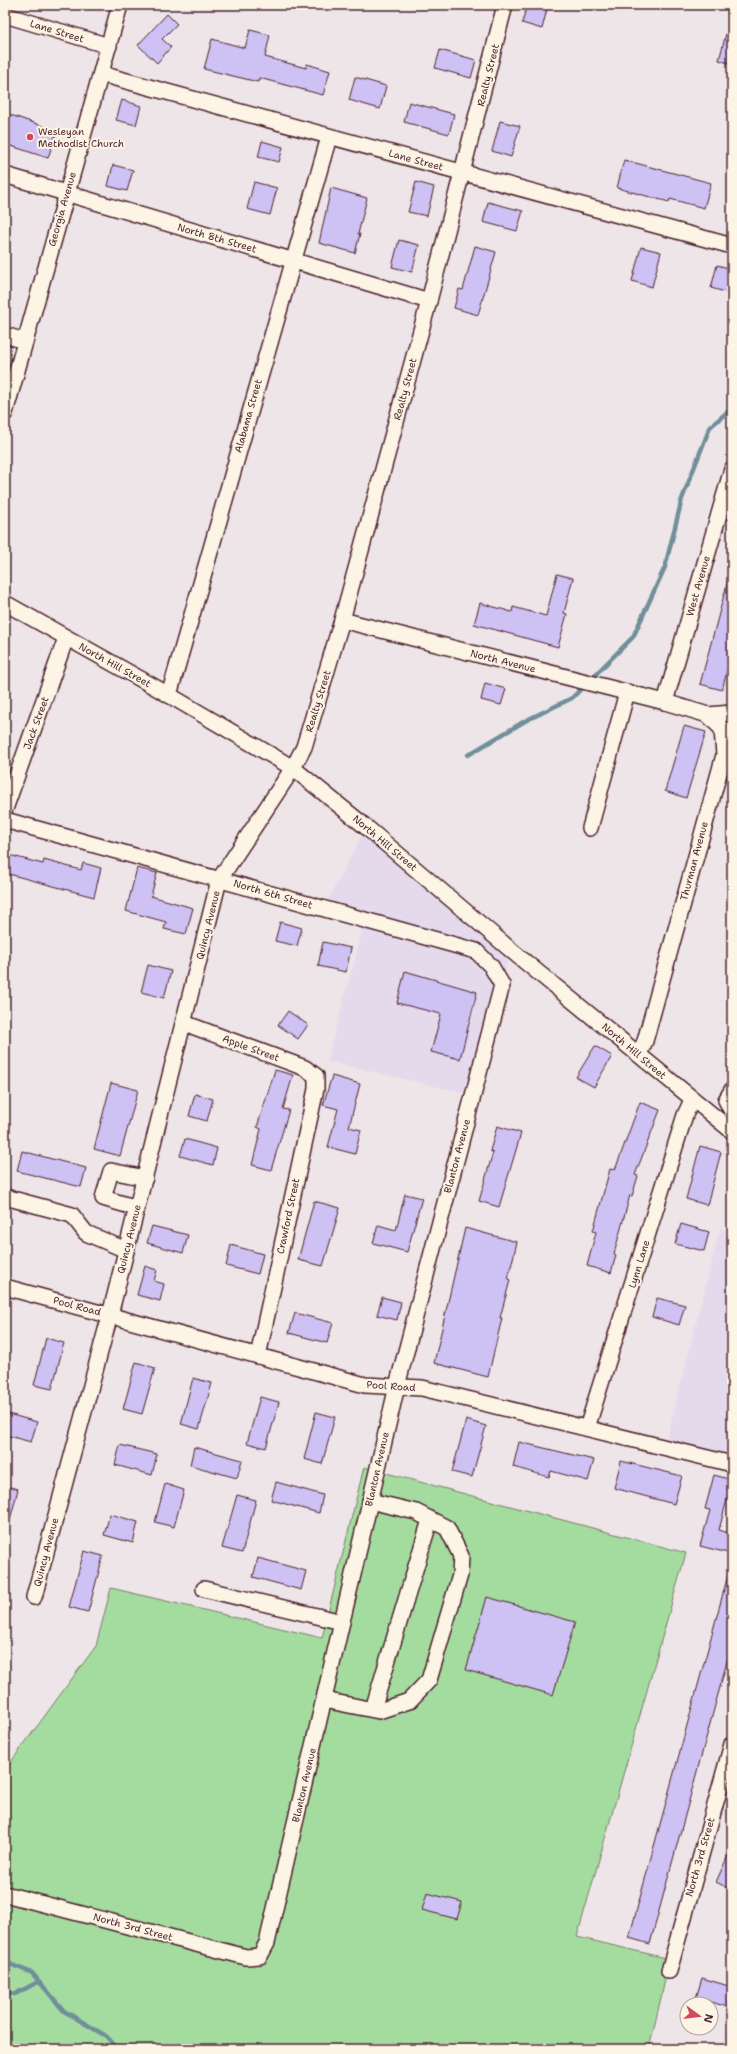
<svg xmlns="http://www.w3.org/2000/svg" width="737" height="2054" font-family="'Shantell Sans',sans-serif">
<rect width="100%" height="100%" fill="#eee5e9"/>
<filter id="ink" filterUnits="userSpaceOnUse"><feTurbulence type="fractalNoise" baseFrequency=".025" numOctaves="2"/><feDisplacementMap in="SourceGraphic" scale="8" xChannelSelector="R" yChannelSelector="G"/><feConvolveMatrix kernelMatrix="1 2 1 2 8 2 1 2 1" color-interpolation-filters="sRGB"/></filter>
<g filter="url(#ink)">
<!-- built -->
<g fill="#e4daec">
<path d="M364,831l145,126 -36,138 -146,-34 38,-139 -42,-13z"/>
<path d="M720,1228l12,5v234l-68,-17z"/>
</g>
<!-- green -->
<path fill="#a4dca0" stroke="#777e66" d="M364,1467l322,86 -109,384 93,22 -21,90h-644v-279l91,-124 15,-58 211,50z"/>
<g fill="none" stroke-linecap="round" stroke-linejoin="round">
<!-- stream -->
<g stroke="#708f99" stroke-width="4.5">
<path d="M468,755l57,-34 47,-23 61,-61 32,-70 17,-68 28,-72 22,-19"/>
<path d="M5,1962l27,11 32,38 42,25 12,13"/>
<path d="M5,1992l10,2 23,-12"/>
</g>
</g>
<!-- building -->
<g fill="#cec1f3" stroke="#4a1f2b">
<path d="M527,5h21l-6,24 -20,-6z"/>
<path d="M167,14l10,10 -15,15 9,8 -14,16 -19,-18z"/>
<path d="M728,26l4,1v37l-13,-4z"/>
<path d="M250,30l20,5 -5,22 41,11 1,-4 23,7 -7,24 -64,-17 -1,4 -54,-13 8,-30 33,9z"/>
<path d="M440,50l36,10 -5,18 -36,-10z"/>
<path d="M355,77l31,9 -6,23 -31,-9z"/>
<path d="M122,100l19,6 -5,19 -20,-5z"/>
<path d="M409,102l45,12 -5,20 -45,-12z"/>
<path d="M5,113l52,18 -9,27 -43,-14z"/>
<path d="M500,121l20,5 -9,31 -19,-6z"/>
<path d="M262,141l21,6 -4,15 -21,-5z"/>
<path d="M624,160l87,23 -7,25 -34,-9 -1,3 -52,-14z"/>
<path d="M113,165l20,5 -6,21 -19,-5z"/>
<path d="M254,182l23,6 -7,27 -23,-6z"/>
<path d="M416,182l18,5 -7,29 -19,-4z"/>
<path d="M331,188l36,10 -9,36h2l-5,19 -36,-10z"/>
<path d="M488,202l35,9 -6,20 -34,-9z"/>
<path d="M399,240l20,5 -7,27 -20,-5z"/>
<path d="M475,246l21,6 -18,63 -24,-7 5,-19 4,1z"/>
<path d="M641,247l20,5 -9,35 -20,-6z"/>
<path d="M717,265l15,4v25l-21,-6z"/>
<path d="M557,574l16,4 -9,35 3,1 -9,33 -84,-23 6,-21 32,9 1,-5 33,9z"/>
<path d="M728,580h4v72l-10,38 -22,-6z"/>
<path d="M485,683l21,6 -5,16 -20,-5z"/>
<path d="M684,726l22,6 -20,66 -21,-7z"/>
<path d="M5,854l38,10 1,-4 37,10 2,-7 18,5 -7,29 -89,-24z"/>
<path d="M137,868l20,5 -6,23 42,12 -7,26 -22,-5 2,-7 -40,-11z"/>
<path d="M280,922l22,6 -5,18 -22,-5z"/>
<path d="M323,942l28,6 -5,24 -28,-6z"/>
<path d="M148,965l23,6 -7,27 -23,-6z"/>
<path d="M405,971l72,21 -17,67 -29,-7 10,-38 -44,-11z"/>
<path d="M288,1011l20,14 -10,14 -20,-14z"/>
<path d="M595,1046l17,10 -18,31 -18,-10z"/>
<path d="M275,1070l18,5 -10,34 6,1 -18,60 -19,-5 9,-36 -4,-2z"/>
<path d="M332,1076l28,8 -11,43 12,3 -6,24 -27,-7 10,-38 -15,-4z"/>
<path d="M111,1083l27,7 -18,66 -26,-7z"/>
<path d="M195,1094l18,5 -6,22 -18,-5z"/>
<path d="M640,1102l20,8 -25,65 3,1 -6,20 -2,-1 -16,59 2,1 -5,18 -24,-7 9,-34 -3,-1 17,-62 5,1z"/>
<path d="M497,1126l24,7 -22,74 -20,-6 14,-49 -3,-1z"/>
<path d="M185,1139l32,9 -4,17 -33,-9z"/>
<path d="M700,1146l21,6 -14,53 -21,-6z"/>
<path d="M22,1151l64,17 -5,19 -64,-16z"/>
<path d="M405,1194l17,4 -15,54 -34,-9 5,-18 18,5z"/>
<path d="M314,1201l26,7 -17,58 -25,-6z"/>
<path d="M681,1224l28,8 -5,19 -29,-7z"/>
<path d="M152,1226l36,9 -5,18 -36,-10z"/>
<path d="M465,1228l52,14 -9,37 2,1 -10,38h2l-14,59 -54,-14z"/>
<path d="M231,1245l32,9 -5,20 -32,-8z"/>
<path d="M145,1266l12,4 -3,11 10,3 -4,17 -23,-6z"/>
<path d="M382,1297l19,5 -4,18 -20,-5z"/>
<path d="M657,1298l28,7 -6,20 -27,-8z"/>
<path d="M295,1313l38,10 -6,20 -38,-10z"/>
<path d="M46,1338l18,5 -12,46 -18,-4z"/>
<path d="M136,1362l19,6 -13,46 -19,-5z"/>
<path d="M193,1378l19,5 -13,46 -18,-5z"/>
<path d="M260,1397l19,5 -13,46 -19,-5z"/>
<path d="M316,1412l19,5 -13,47 -18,-5z"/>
<path d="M5,1413l32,9 -6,20 -26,-7z"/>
<path d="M466,1420l20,6 -14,51 -20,-5z"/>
<path d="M519,1442l75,18 -6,21 -37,-10 -2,6 -36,-10z"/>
<path d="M120,1445l37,9 -5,21 -37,-10z"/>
<path d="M194,1447l48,13 -5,18 -47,-13z"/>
<path d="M621,1461l61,15 -8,28 -60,-16z"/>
<path d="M714,1475l18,5 -13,50 13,4v20l-32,-8 10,-36 -5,-1z"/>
<path d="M276,1482l47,13 -4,18 -48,-13z"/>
<path d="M165,1484l19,6 -10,37 -19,-5z"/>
<path d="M5,1486l13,3 -9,35 -4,-1z"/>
<path d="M237,1495l19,5 -14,53 -20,-5z"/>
<path d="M110,1514l28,8 -5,21 -29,-8z"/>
<path d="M84,1551l19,5 -15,56 -19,-5z"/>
<path d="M258,1558l48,13 -5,19 -48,-13z"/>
<path d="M728,1575h4v68l-82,301 -21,-6z"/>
<path d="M487,1597l88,25 -22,73 -87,-25z"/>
<path d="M732,1847v43l-16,-8z"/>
<path d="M427,1893l35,9 -5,17 -35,-9z"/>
<path d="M702,1978l30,9 -4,20 -32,-9z"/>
</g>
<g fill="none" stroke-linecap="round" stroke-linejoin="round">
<defs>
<g id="minor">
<path d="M5,15l104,31"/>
<path d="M101,74l631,172"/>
<path d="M5,175l424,126"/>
<path d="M5,335l20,6"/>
<path d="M5,413l115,-408"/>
<path d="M5,603l164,92 124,73 73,59 152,129 214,175"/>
<path d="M342,620l323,82 43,13 14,14 2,26 -79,286 -6,13"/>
<path d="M169,695l160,-558"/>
<path d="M665,702l67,-233"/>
<path d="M708,715l24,-2"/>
<path d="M5,809l61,-171"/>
<path d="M5,820l471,131 15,15 11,19 -105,401 -130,557 -7,13 -14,1 -241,-63"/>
<path d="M590,828l37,-136"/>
<path d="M184,1023l121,45 11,8v13l-58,267"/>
<path d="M732,1112l-6,-12 6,-10"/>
<path d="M9,1198l63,17 14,18 40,17"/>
<path d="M137,1208l-34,-10 8,-27 34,7"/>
<path d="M5,1287l360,98 57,3 310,76"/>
<path d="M587,1428l98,-313 7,-15"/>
<path d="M204,1589l138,33"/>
<path d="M34,1597l76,-282 109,-435 74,-112 11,-21 38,-127 87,-319 76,-296"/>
<path d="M324,1700l55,11 30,-10 20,-21 31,-105 1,-19 -14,-28 -31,-16 -46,-11"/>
<path d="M373,1709l57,-189"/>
<path d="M669,1971l63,-227"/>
</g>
</defs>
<!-- minor casing -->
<use href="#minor" stroke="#4a1f2b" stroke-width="18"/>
<!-- minor -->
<use href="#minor" stroke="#fcf5e5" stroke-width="15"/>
</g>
</g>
<!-- markers -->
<circle fill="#d1495b" stroke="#fcf5e5" stroke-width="1.5" cx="30" cy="137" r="4"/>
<g text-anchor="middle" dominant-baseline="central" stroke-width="4" stroke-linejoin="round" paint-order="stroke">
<!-- street labels -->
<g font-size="10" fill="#4a1f2b" stroke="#fcf5e5">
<text transform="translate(57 31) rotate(17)">Lane Street</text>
<text transform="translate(488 75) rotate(-76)">Realty Street</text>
<text transform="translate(416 160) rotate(15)">Lane Street</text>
<text transform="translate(62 209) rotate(-74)">Georgia Avenue</text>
<text transform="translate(217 238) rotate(16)">North 8th Street</text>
<text transform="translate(405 389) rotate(-75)">Realty Street</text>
<text transform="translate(248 416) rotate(-74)">Alabama Street</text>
<text transform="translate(698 586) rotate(-74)">West Avenue</text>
<text transform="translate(503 661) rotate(14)">North Avenue</text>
<text transform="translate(115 665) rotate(29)">North Hill Street</text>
<text transform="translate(318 701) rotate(-73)">Realty Street</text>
<text transform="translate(36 723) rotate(-70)">Jack Street</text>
<text transform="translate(385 843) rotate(40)">North Hill Street</text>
<text transform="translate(694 861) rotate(-75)">Thurman Avenue</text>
<text transform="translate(273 894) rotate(16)">North 6th Street</text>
<text transform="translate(208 925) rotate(-76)">Quincy Avenue</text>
<text transform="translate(251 1048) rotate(20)">Apple Street</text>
<text transform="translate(634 1051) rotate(40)">North Hill Street</text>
<text transform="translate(457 1156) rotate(-75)">Blanton Avenue</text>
<text transform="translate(288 1216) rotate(-78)">Crawford Street</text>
<text transform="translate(129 1239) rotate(-76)">Quincy Avenue</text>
<text transform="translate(639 1264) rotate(-73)">Lynn Lane</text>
<text transform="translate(77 1306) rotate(15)">Pool Road</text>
<text transform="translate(391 1386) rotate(4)">Pool Road</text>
<text transform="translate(377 1469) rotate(-77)">Blanton Avenue</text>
<text transform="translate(46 1552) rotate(-75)">Quincy Avenue</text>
<text transform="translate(304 1785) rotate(-77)">Blanton Avenue</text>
<text transform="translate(700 1857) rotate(-74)">North 3rd Street</text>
<text transform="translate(133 1927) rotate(15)">North 3rd Street</text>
</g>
<!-- poi labels -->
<g font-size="10" fill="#4a1f2b" stroke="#fcf5e5" text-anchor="start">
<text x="38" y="131">Wesleyan<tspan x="38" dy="12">Methodist Church</tspan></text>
</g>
</g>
<!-- margin -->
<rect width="737" height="2054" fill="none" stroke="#fcf5e5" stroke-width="20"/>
<rect x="10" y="10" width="717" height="2034" fill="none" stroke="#4a1f2b" stroke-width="1.5" filter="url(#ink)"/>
<!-- north arrow -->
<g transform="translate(699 2016) rotate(105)"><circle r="19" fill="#fcf5e5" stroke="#b59f9b"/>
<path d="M0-3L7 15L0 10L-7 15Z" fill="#d1495b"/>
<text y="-6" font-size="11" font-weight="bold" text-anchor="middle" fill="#4a1f2b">N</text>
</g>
</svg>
